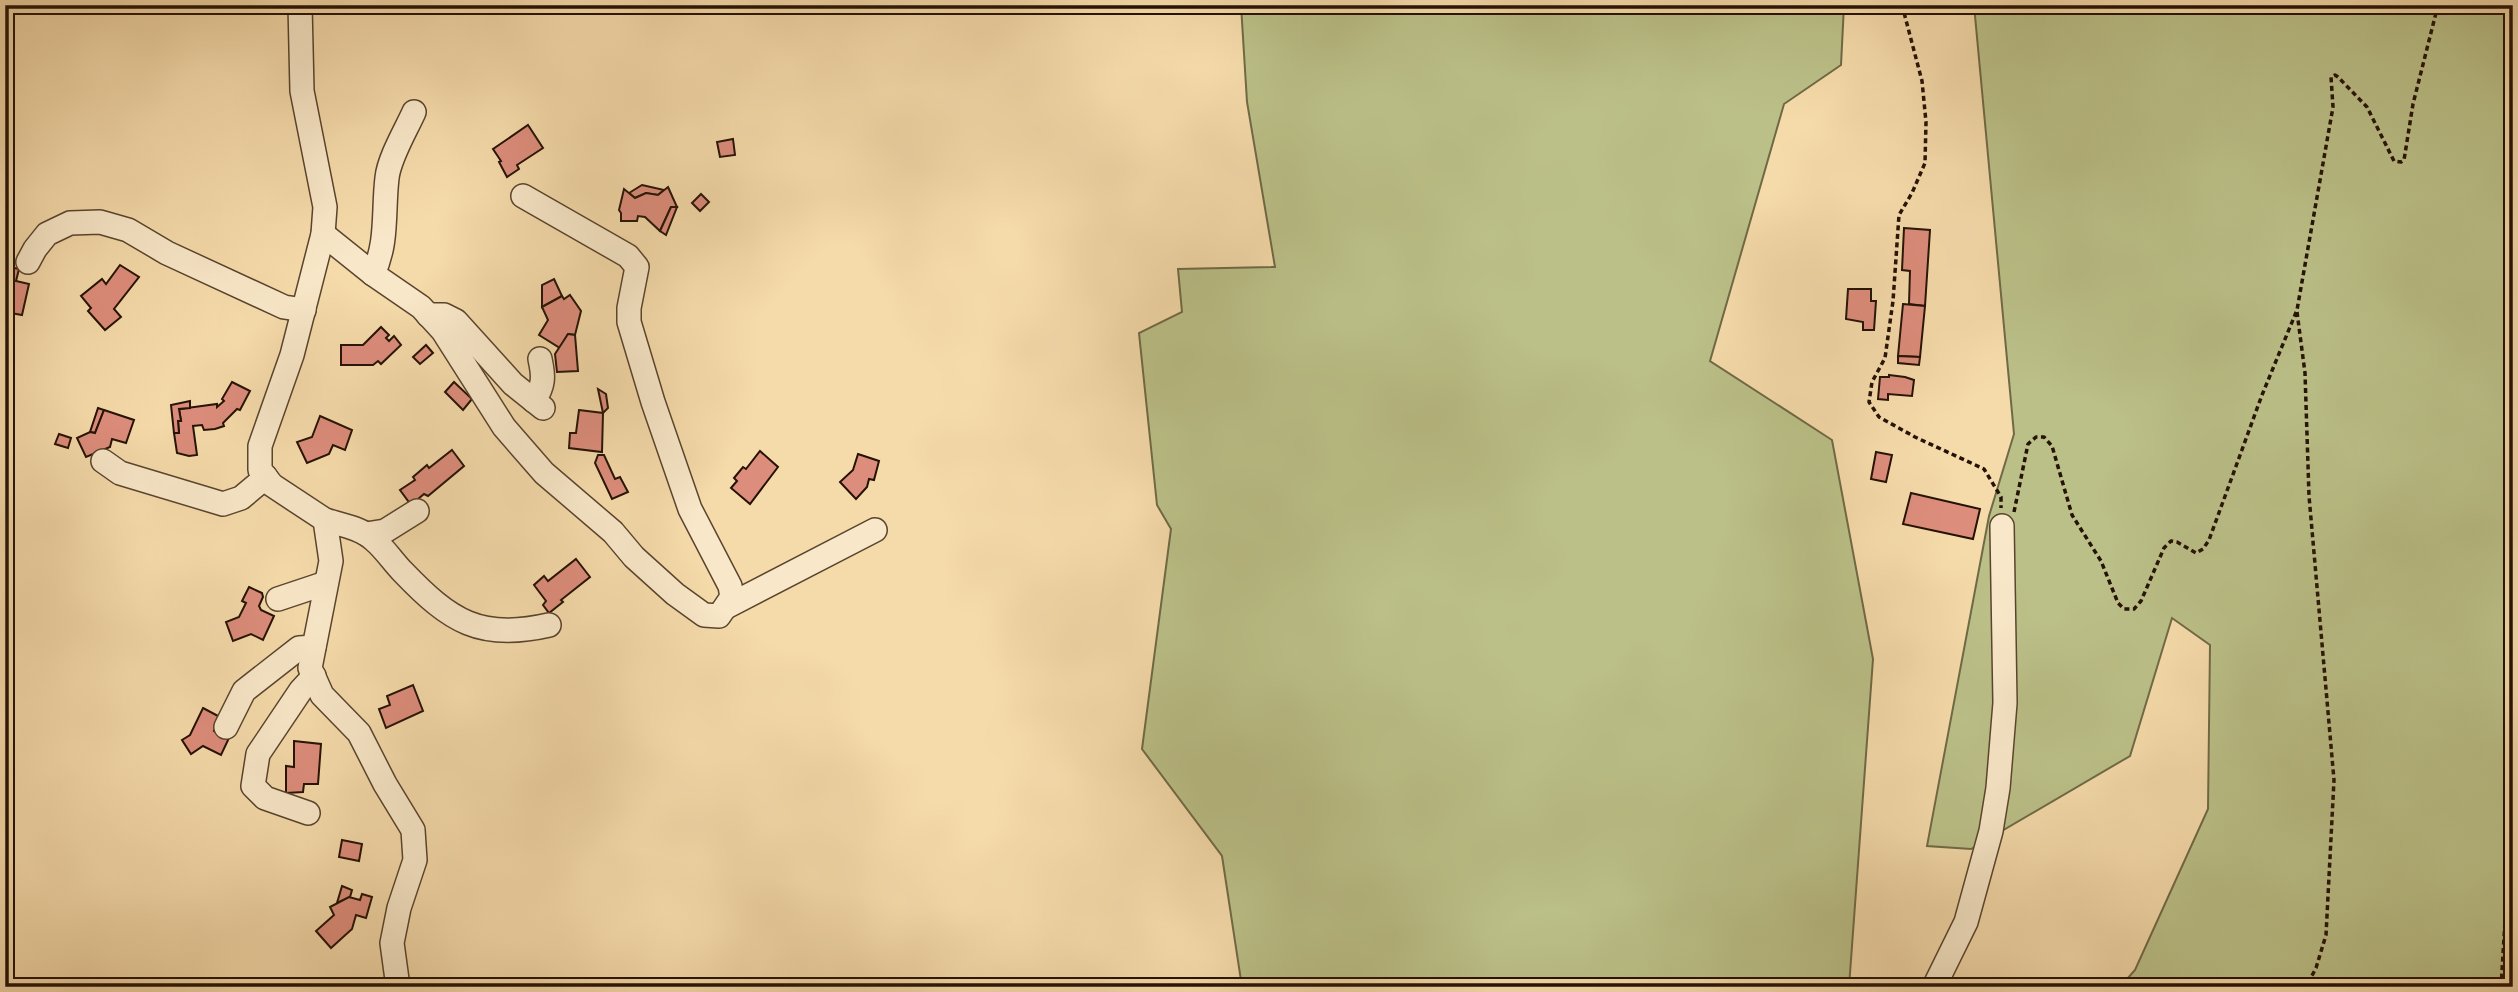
<svg xmlns="http://www.w3.org/2000/svg" width="2518" height="992" font-family="'IM FELL DW Pica',serif">
<rect width="100%" height="100%" fill="#f5daaa"/>
<filter id="stains"><feTurbulence type="fractalNoise" baseFrequency=".00286" numOctaves="4"/><feColorMatrix values="0 0 0 0 .2 0 0 0 0 .09 0 0 0 0 .02 0 0 0 .5 -.17"/></filter>
<radialGradient id="worn" r=".72"><stop offset=".6" stop-color="#630" stop-opacity="0"/><stop offset="1" stop-color="#630" stop-opacity=".3"/></radialGradient>
<!-- green -->
<g fill="#bbc088" stroke="#706946" stroke-width="2">
<path d="M1241,5h603l-3,60 -57,39 -74,257 122,79 41,219 -24,328h-607l-20,-131 -80,-107 29,-220 -14,-24 -18,-172 43,-21 -4,-43 97,-2 -28,-165z"/>
<path d="M1974,5h539v982h-393l15,-17 73,-161 2,-164 -38,-27 -42,138 -159,93 -44,-3 62,-330 25,-82z"/>
</g>
<!-- building -->
<g fill="#dd8d7c" stroke="#251205" stroke-width="2">
<path d="M528,125l15,23 -26,17 2,4 -12,8 -8,-15 2,-1 -8,-12z"/>
<path d="M733,139l2,16 -15,2 -3,-15z"/>
<path d="M642,185l22,5 -6,5 -12,-2 -11,5 -6,-5z"/>
<path d="M668,187l9,20h-6l-11,24 -15,-14 -7,-1 -1,5h-16v-8l-2,-3 5,-21 11,9 11,-5 12,2z"/>
<path d="M701,194l8,8 -9,9 -8,-8z"/>
<path d="M671,207h6l-11,28 -6,-4z"/>
<path d="M1904,228l26,2 -5,76 -16,-2 1,-33 -8,-1z"/>
<path d="M120,265l19,12 -25,32 7,8 -16,13 -17,-19 3,-3 -10,-12 21,-17 4,5z"/>
<path d="M5,266l14,3 -3,12 13,3 -7,31 -17,-3z"/>
<path d="M554,279l8,17 -20,11v-22z"/>
<path d="M1848,289h23v12h5l-2,29h-11v-8l-17,-3z"/>
<path d="M570,295l11,16 -6,24 -7,-1 -8,14 -21,-13 9,-15 -6,-13 20,-11 2,3z"/>
<path d="M1903,304l22,2 -5,51 -22,-1z"/>
<path d="M381,327l8,8 -3,3 3,3 5,-5 7,9 -20,19 -3,-3 -5,4h-32v-20h22z"/>
<path d="M568,334l7,1 3,36 -21,1 -2,-18z"/>
<path d="M426,345l7,8 -13,11 -7,-7z"/>
<path d="M1898,356l22,1 -1,8 -21,-2z"/>
<path d="M1889,375l16,2 9,3 -2,16 -24,-2v6l-10,-1 2,-22h9z"/>
<path d="M232,382l18,9 -10,19 -3,-1 -14,14 1,3 -9,3 -11,1 -2,-5 -9,1 4,29 -8,1 -12,-3 -3,-20h5l-1,-12h3l-2,-12 38,-5v3l7,-6 -2,-2z"/>
<path d="M454,382l18,17 -9,11 -18,-18z"/>
<path d="M598,389l8,5 2,14 -5,5z"/>
<path d="M190,401v7l-11,1 2,12h-3l1,12h-5l-3,-28z"/>
<path d="M98,408l6,2 -9,23 -5,-1z"/>
<path d="M104,410l30,10 -8,23 -14,-4 -2,8 -24,10 -9,-19 13,-6 5,1z"/>
<path d="M579,410l24,3 -1,39 -33,-4 1,-15h6z"/>
<path d="M320,416l32,14 -7,20 -12,-5 -4,9 -22,9 -10,-21 15,-5z"/>
<path d="M59,434l12,4 -3,10 -13,-4z"/>
<path d="M452,450l12,16 -36,30 -4,-2 -13,11 -11,-15 15,-10 -2,-3 14,-12 2,3z"/>
<path d="M760,451l18,16 -28,37 -19,-16 6,-7 -3,-3 9,-11 3,2z"/>
<path d="M1876,452l16,3 -6,27 -15,-3z"/>
<path d="M858,454l21,7 -5,19 -5,-1 -2,8 -11,12 -16,-17 13,-12z"/>
<path d="M598,455h6l11,24 5,-2 8,15 -16,7 -17,-36z"/>
<path d="M1911,493l69,16 -7,30 -70,-15z"/>
<path d="M576,559l14,18 -29,23 2,2 -14,11 -6,-8 3,-4 -12,-16 10,-9 4,5z"/>
<path d="M249,587l13,6 1,4 -4,9 2,4 13,6 -11,24 -12,-6 -18,7 -7,-19 13,-5 7,-14 -4,-2z"/>
<path d="M413,685l10,26 -37,17 -7,-19 11,-4 -3,-9z"/>
<path d="M203,708l17,9 -6,14 15,7 -8,17 -18,-9 -12,8 -9,-14 8,-5z"/>
<path d="M294,741l27,3 -3,40h-14l-1,8 -17,1v-27l8,1z"/>
<path d="M342,840l20,4 -3,17 -20,-4z"/>
<path d="M342,886l10,4 -2,7 -13,6z"/>
<path d="M362,894l10,3 -6,21 -10,-3 -4,14 -21,19 -15,-17 18,-16 -4,-8 19,-10 11,3z"/>
</g>
<g fill="none" stroke-linecap="round" stroke-linejoin="round">
<defs>
<g id="minor">
<path d="M300,5l2,86 23,116 -2,27 -31,121 -32,91v24l12,15 53,35 6,41 -21,107 12,27 37,38 26,51 28,46 2,30 -16,48 -7,35 6,44"/>
<path d="M323,234l50,40 48,33 22,24 61,96 40,46 69,59 21,25 41,37 29,21 15,1 13,-19 -2,-11 -40,-77 -37,-107 -24,-80v-14l8,-41 -9,-11 -105,-60"/>
<path d="M28,262l7,-13 12,-15 23,-11 30,-1 28,8 39,23 117,54 20,3"/>
<path d="M373,274c15,-31 10,-63 14,-96 2,-20 19,-48 27,-66"/>
<path d="M428,315h16l12,6 57,63 30,24"/>
<path d="M534,401c10,-16 10,-24 6,-42"/>
<path d="M103,461l17,12 103,31 18,-6 25,-21"/>
<path d="M325,520c17,5 36,8 49,20 11,9 19,22 29,32 47,49 77,69 146,53"/>
<path d="M366,534l19,-3 32,-20"/>
<path d="M278,599l48,-16"/>
<path d="M728,606l147,-76"/>
<path d="M226,727l18,-36 55,-43 15,-1"/>
<path d="M308,813l-43,-15 -12,-12 5,-32 43,-64 13,-14"/>
<path d="M1934,987l32,-65 25,-91 7,-43 7,-85 -3,-177"/>
</g>
</defs>
<!-- minor casing -->
<use href="#minor" stroke="#59442e" stroke-width="26"/>
<!-- path -->
<g stroke="#251205" stroke-width="3.5" stroke-dasharray="5 3.5" stroke-linecap="butt">
<path d="M1902,5l20,76 4,41 -1,41 -13,30 -13,22 -6,86 -8,57 -13,24 -3,20 10,15 36,20 69,32 17,28v11"/>
<path d="M2297,312l8,61 4,123 25,284 -8,155 -10,33 -10,19"/>
<path d="M2014,512l14,-68 8,-7h8l8,9 20,69 29,46 17,42 6,6h10l7,-8 23,-53 7,-7 6,1 19,11 7,-4 6,-9 53,-145 35,-85 36,-203 -2,-30 4,-2 3,2 29,30 27,54 7,1 3,-2 9,-56 25,-99"/>
<path d="M2501,987l12,-196"/>
</g>
<!-- minor -->
<use href="#minor" stroke="#f8e7c8" stroke-width="23"/>
</g>
<!-- margin -->
<rect width="2518" height="992" fill="none" stroke="#f5daaa" stroke-width="28"/>
<rect x="7" y="7" width="2504" height="978" fill="none" stroke="#251205" stroke-width="3.5"/>
<rect x="14" y="14" width="2490" height="964" fill="none" stroke="#251205" stroke-width="2"/>
<rect width="100%" height="100%" filter="url(#stains)"/>
<rect width="100%" height="100%" fill="url(#worn)"/>
</svg>
